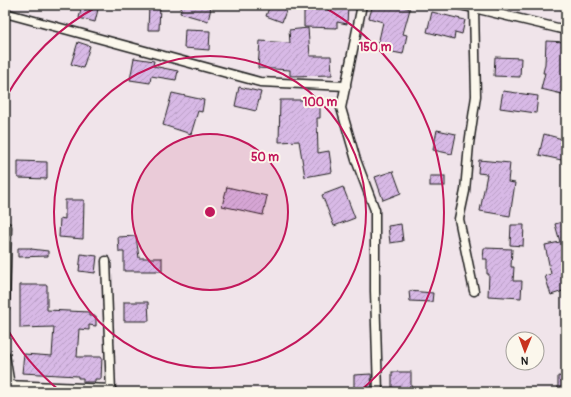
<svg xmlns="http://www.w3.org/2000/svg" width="571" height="397" font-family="Pangolin,sans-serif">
<defs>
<pattern id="building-hatch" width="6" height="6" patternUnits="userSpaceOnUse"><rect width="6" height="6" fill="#d8b9e6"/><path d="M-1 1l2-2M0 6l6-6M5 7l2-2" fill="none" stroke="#b99ec5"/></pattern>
</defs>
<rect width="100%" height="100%" fill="#f0e4ea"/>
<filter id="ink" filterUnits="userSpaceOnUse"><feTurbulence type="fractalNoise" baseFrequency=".025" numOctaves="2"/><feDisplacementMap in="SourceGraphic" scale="8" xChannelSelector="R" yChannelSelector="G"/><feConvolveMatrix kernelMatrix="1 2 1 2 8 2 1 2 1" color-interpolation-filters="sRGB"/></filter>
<g filter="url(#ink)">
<!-- building -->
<g fill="url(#building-hatch)" stroke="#1c1c1c">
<path d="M82,5h17l-4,17 -16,-4z"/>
<path d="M149,5h11l-1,25h-11z"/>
<path d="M182,5h26l-1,2 4,1 -3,13 -28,-8z"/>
<path d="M270,5h18l-6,17 -16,-6z"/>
<path d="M304,5h44l-1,19 -10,-2v6l-33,-1z"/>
<path d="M373,5h24l13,4 -7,25 4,1 -4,19 -26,-5 6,-27 -14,-4z"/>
<path d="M432,12l33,8 -3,14 -7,-2 -1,7 -27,-7z"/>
<path d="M308,28l2,28h21l1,19 -42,1v-6l-32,-2 2,-27 30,2 -1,-13z"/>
<path d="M185,30l25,1 -1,19 -25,-2z"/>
<path d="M546,41l20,1v53l-25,-6 4,-16h-2l2,-9z"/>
<path d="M78,42l12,4 -7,22 -12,-4z"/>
<path d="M495,57l26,1 -1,19 -26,-1z"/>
<path d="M134,58l20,3 -1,5 25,5 -2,9 -25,-4 -1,7 -20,-3z"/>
<path d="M239,87l22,5 -5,19 -21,-5z"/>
<path d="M503,91l35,5 -2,17 -36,-5z"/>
<path d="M172,93l32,7 -2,12 -4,-1 -7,23 -28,-9z"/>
<path d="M280,100h40v18h-3l1,35 11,-2 3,21 -27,5 -6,-36 -20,1z"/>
<path d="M437,130l19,4 -4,20 -19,-4z"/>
<path d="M544,134l22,6v21l-27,-6z"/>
<path d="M479,160l31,3 -2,19 7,1 -5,33 -30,-5 7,-37 -9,-1z"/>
<path d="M18,161l29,1v17l-29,-1z"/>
<path d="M393,171l8,22 -18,7 -8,-23z"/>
<rect x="430" y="176" width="15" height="10"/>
<path d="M227,187l40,9 -4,19 -41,-9z"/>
<path d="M343,187l12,31 -21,8 -12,-31z"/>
<path d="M65,200h19l-1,39 -24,-2 1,-19 5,1z"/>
<path d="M566,221v69l-15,5 -6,-19 6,-2 -6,-29 15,-3 -5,-18z"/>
<path d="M401,224l2,17 -13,2 -2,-17z"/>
<path d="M511,225h13l-1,21 -13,-1z"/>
<path d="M136,236l3,22h23v13h-38v-19h-5l-1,-15z"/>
<path d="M18,248h13v1l17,2v5l-30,1z"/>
<path d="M484,248l28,1 -1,18h3l-1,14h9l-1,17 -33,-2 1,-22h-2v-15h-4z"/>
<path d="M81,254l16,2 -2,17 -16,-2z"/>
<path d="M20,285h27v25l42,2v4h7v10l-7,-1v5l-10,-1 -2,28h25l-1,22h-6v3h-12v-4h-5v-2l-56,-3 2,-19 28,2 2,-29 -34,1z"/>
<path d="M409,291l24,2 -1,9 -22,-1z"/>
<path d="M124,302h24l1,19h-25z"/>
<rect x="392" y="372" width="19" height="20"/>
<path d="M371,374l1,18h-18v-17z"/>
<path d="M558,376l8,1v15h-8z"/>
</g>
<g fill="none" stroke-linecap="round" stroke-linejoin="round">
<defs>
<g id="minor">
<path d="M362,5l-21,103 15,52 19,50v81l3,101"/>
<path d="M460,5l14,3"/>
<path d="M5,13l255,69 86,4"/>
<path d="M5,227h2l-2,80"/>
<path d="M106,261l5,131"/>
<path d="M474,291l-15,-72 6,-28 4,-47 7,-48 -2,-88 92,22"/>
<path d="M5,355l6,37"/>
<path d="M5,385l106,4"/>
</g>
</defs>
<!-- minor casing -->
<use href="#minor" stroke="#1c1c1c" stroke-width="11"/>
<!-- minor -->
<use href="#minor" stroke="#fbf7ec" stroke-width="8"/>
</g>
</g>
<!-- distance rings -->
<circle cx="210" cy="212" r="78" fill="#c2185b" fill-opacity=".12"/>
<g fill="none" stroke="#c2185b" stroke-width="2">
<circle cx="210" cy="212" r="78"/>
<circle cx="210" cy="212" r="156"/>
<path d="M60 391A234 234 0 0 1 5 325M5 99A234 234 0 0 1 100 5M320 5A234 234 0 0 1 360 391"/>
</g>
<circle cx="210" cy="212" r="6" fill="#c2185b" stroke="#fbf7ec" stroke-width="2"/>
<g font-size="12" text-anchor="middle" font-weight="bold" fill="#c2185b" stroke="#fbf7ec" stroke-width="4" stroke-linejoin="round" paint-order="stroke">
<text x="375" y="51">150 m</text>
<text x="320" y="106">100 m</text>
<text x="265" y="161">50 m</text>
</g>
<!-- margin -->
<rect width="571" height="397" fill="none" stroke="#fbf7ec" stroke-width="20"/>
<rect x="10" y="10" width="551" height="377" fill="none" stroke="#1c1c1c" stroke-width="1.5" filter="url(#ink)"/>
<!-- north arrow -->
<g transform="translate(525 351) rotate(181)"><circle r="19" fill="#fbf7ec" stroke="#a29f99"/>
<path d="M0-3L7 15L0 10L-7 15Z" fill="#c8321e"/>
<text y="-6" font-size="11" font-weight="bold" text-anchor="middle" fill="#1c1c1c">N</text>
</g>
</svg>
